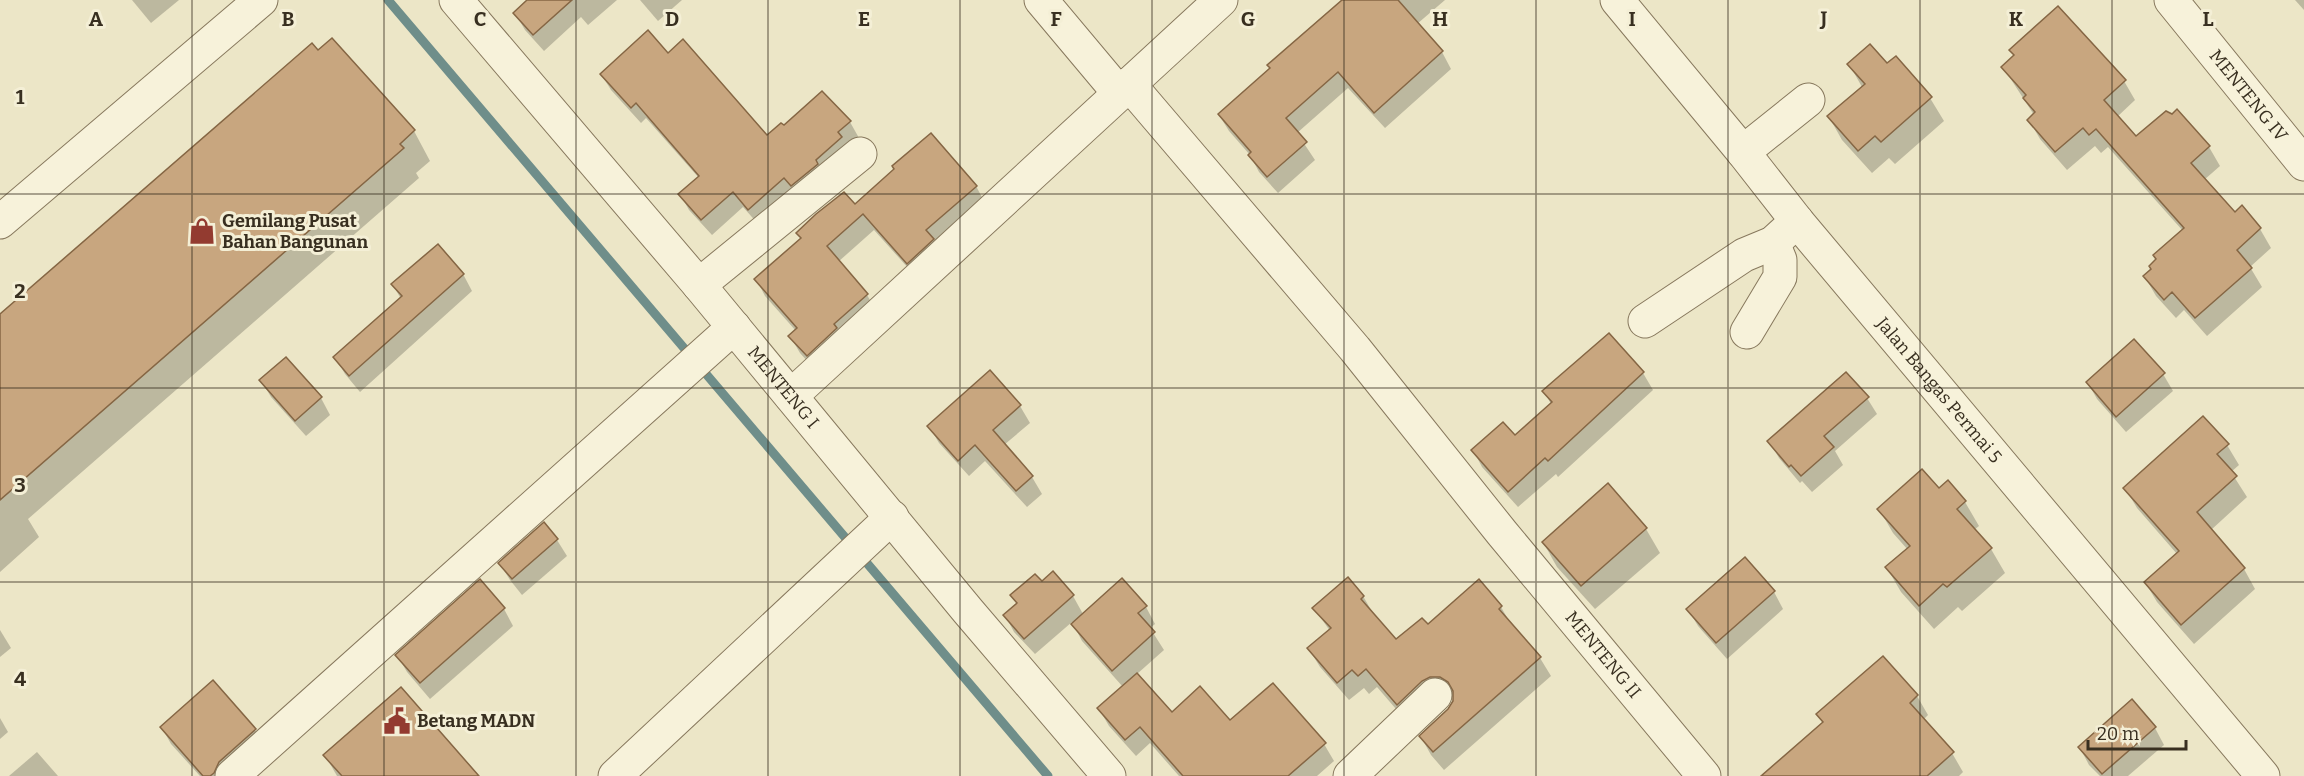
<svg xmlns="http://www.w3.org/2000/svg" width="2304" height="776" font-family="Bitter,serif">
<rect width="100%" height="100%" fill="#ece6c7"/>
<!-- shadow -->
<g fill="#0003">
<path d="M132,0h47l-28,23z"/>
<path d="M530,0h87l-29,25 -7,-8 -37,34 -19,-21 -10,-17z"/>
<path d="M640,0h42l-24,21z"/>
<path d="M1345,0h100l-28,24 25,28 9,17 -66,59 -37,-40 -51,45 18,27 -37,33 -19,-21 -9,-17 -21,-24 -10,-16z"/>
<path d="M2295,0h9v10z"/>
<path d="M2011,50l113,31 11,19 -18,17 19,22 41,-28 32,36 11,19 -16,14 31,34 25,15 11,19 -21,19 12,20 -55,49 -23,-26 -8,8 -20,-22 -11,-19 38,-46 -75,-84 -7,6 -6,-7 -28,24 -27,-31 -11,-19 5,-5 -31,-48 12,-10z"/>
<path d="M668,55l99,82 17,-10 66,-5 9,16 -100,87 -16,-18 -31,28 -23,-25 -9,-16 19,-16 -53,-60 -5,5 -30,-33 -10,-16z"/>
<path d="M1849,64l38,1 43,33 14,23 -49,43 -6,-6 -17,15 -30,-33 -13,-23 33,-30z"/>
<path d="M414,131l16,30 -14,12 3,5 -391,341 11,18 -39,35v-256z"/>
<path d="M976,186l9,17 -67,76 -44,-49 -36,32 29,33 10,17 -60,60 -17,-19 -10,-17 6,-5 -31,-35 -9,-17 99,-73z"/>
<path d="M463,274l9,17 -112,101 -15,-18 -10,-17 66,-58 -8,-14z"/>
<path d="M1609,335l34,38 10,17 -95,87 -2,-3 -38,33 -36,-40 -9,-17 41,-13 37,-33 -7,-13z"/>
<path d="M990,373l30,33 10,17 -26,22 28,32 10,17 -15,13 -42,-46 -16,15 -30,-33 -10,-17z"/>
<path d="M2163,374l10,17 -47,41 -29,-33 -9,-16z"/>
<path d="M261,380l60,18 9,17 -24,21 -35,-39z"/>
<path d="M1867,398l10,16 -42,37 8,14 -31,27 -10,-11 -2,2 -21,-25 -10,-17z"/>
<path d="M2227,445l12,20 -8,7 16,25 -36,33 33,39 11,20 -61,55 -37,-42 -12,-20 32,-28 -40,-46 -12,-20z"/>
<path d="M1939,490l26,12 14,24 -5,4 17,19 14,24 -43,38 -4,-4 -24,22 -33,-37 -14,-24 21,-18 -15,-17 -14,-24z"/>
<path d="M1646,529l14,24 -65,56 -38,-42 -14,-25z"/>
<path d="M557,540l10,16 -45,39 -12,-15 -10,-16z"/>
<path d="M1478,581l23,26 11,19 28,32 11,18 -107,94 -13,-15 -10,-18 28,-27 5,-13 -13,-2 -33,28 -31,-36 -8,7 -5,-6 -15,12 -29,-33 -11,-18 21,-18 -16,-23 49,-12 11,19 22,26 32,-15z"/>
<path d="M1042,583l31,13 10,18 63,-7 9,17 -5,4 14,22 -27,24 34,40 59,8 94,22 10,17 -17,15h-138l-29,-33 -14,13 -27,-30 -10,-17 24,-22 -41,-46 -10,-19 -37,32 -21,-22 -9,-17 13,-10 -6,-9z"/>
<path d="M1774,592l9,17 -56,50 -29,-33 -10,-17z"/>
<path d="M504,609l9,17 -83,73 -23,-27 -10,-17z"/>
<path d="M0,630l11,18 -11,9z"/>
<path d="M1883,658l34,38 11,19 -5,5 29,33 11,19 -4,4h-196l60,-53 -5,-8z"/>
<path d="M213,682l42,48 9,16 -33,30h-31l-29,-32 -9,-16z"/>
<path d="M0,718l8,14 -8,7z"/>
<path d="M2155,728l9,17 -36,31h-28l-11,-11 -9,-17z"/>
<path d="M37,752l21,24h-49z"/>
<path d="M325,755l152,21h-140z"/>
</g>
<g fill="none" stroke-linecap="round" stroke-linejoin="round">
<!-- stream -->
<path stroke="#6f8e8a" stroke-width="9" d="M388,0l660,776"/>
</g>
<!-- building -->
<g fill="#c8a67f" stroke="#856644" stroke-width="1.5">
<path d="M527,0h45l-39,35 -20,-22z"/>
<path d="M1342,0h56l45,51 -69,62 -36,-41 -52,46 21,24 -40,35 -19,-22 3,-3 -33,-38 52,-46 -3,-3z"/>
<path d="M2058,6l68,74 -22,20 32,36 30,-25 6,3 5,-5 33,37 -19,17 44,49 7,-7 19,23 -24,22 15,18 -57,50 -23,-26 -8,8 -21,-24 8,-7 -2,-3 7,-7 -3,-4 31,-27 -88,-99 -7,6 -6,-7 -28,24 -28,-32 8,-8 -12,-14 3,-3 -25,-28 13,-12 -5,-5z"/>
<path d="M648,30l20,23 15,-14 84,96 14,-12 3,2 38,-34 29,30 -13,11 4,5 -26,23 2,4 -27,22 -7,-8 -36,32 -15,-18 -32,28 -23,-26 21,-18 -63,-73 -5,5 -31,-34z"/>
<path d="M332,38l83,92 -15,14 4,4 -404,352v-186l312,-271 6,7z"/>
<path d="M1870,44l17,19 9,-7 36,41 -51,45 -6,-6 -17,15 -31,-35 38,-32 -18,-20z"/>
<path d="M931,133l46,53 -51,44 8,9 -27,25 -44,-50 -36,32 41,48 -34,30 3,4 -30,28 -19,-20 9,-8 -43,-49 47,-41 -5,-5 20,-19 28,-22 11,12 39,-35 -2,-3z"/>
<path d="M438,244l26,30 -115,102 -16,-19 69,-61 -11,-12z"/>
<path d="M1609,333l35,39 -96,89 -3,-3 -37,34 -37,-42 32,-28 12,13 37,-33 -10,-11z"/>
<path d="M2134,339l31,34 -49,44 -30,-35z"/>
<path d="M286,357l36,40 -27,24 -36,-41z"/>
<path d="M990,370l31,35 -28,25 40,46 -17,15 -41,-46 -17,16 -31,-35z"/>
<path d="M1846,372l23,25 -45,39 10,11 -33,29 -10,-11 -2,2 -22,-26z"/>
<path d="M2203,416l26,28 -12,10 20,22 -40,36 48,56 -64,57 -37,-43 35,-31 -56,-63z"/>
<path d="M1922,469l17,19 9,-8 18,21 -9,8 35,39 -45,39 -4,-3 -24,22 -34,-39 25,-21 -33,-37z"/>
<path d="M1608,483l39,45 -66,58 -39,-44z"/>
<path d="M544,522l14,17 -46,40 -14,-16z"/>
<path d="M1745,557l30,34 -59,52 -30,-34z"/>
<path d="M1053,571l21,24 -50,44 -21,-24 14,-12 -7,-8 25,-21 7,7z"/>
<path d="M1348,577l16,19 -3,3 35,40 26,-21 6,6 51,-45 23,27 -3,3 42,48 -108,95 -14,-16 29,-27 5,-8v-10l-5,-9 -8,-5h-10l-8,4 -25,24 -31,-36 -8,7 -6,-6 -15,13 -30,-35 24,-20 -19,-20z"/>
<path d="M1122,578l25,28 -9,7 17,19 -43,39 -41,-47z"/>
<path d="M480,579l25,29 -85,75 -25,-28z"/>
<path d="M1883,656l35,39 -8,8 44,49 -27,24h-166l62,-54 -7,-8z"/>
<path d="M1137,673l35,39 28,-26 30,34 43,-37 53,60 -38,33h-105l-43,-49 -15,13 -28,-32z"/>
<path d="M213,680l43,49 -37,33 -5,11 -4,3h-7l-43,-49z"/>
<path d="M401,687l78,89h-137l-19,-21z"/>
<path d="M2132,699l24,28 -54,47 -24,-27z"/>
</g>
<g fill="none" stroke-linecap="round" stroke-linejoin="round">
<defs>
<g id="minor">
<path id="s1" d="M456,0l243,285 269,326 141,165"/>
<path d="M1041,0l78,93"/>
<path id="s2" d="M1617,0l126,152 54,69 466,555"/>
<path id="s3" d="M2171,0l133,164"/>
<path id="s4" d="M1129,84l226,265 147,184 202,243"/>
<path d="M1743,152l65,-52"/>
<path d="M0,222l261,-222"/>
<path d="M699,285l161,-131"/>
<path d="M1645,321l99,-66 29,-12 24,-22"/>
<path d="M1747,332l33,-55v-17l-7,-17"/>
<path d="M791,396l430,-396"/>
<path d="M232,776l502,-449"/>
<path d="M615,776l277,-259"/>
<path d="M1350,776l85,-81"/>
</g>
</defs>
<!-- minor casing -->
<use href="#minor" stroke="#87785d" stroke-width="35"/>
<!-- minor -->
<use href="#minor" stroke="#f7f2da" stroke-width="33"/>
</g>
<!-- grid -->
<path fill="none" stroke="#382f20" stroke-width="1.5" stroke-opacity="0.55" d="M192,0v776M384,0v776M576,0v776M768,0v776M960,0v776M1152,0v776M1344,0v776M1536,0v776M1728,0v776M1920,0v776M2112,0v776M0,194h2304M0,388h2304M0,582h2304"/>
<!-- icons -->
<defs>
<symbol id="shop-bare" viewBox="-9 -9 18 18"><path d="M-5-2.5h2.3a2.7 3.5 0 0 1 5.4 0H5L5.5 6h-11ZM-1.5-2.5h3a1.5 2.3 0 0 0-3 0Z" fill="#933b30" stroke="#f4efd6" stroke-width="2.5" paint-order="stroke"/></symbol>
<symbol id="civic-bare" viewBox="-9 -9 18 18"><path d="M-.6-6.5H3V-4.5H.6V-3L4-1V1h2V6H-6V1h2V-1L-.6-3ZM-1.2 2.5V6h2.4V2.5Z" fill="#933b30" stroke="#f4efd6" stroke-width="2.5" paint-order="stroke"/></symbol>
</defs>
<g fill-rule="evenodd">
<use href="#shop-bare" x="183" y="212" width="38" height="38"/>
<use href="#civic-bare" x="378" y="702" width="38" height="38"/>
</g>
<g text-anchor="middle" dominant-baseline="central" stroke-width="6" stroke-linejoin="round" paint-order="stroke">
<!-- street labels -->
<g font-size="18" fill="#382f20" stroke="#f4efd6">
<text stroke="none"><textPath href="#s3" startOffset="123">MENTENG IV</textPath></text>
<text stroke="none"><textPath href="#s1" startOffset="507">MENTENG I</textPath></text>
<text stroke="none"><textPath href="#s2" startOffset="506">Jalan Bangas Permai 5</textPath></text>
<text stroke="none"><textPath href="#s4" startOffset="742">MENTENG II</textPath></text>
</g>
<!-- poi labels -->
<g font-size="18" font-weight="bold" fill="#382f20" stroke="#f4efd6" text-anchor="start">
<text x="222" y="221">Gemilang Pusat<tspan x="222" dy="21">Bahan Bangunan</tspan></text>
<text x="417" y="721">Betang MADN</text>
</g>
</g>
<g font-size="20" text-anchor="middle" font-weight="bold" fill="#382f20" stroke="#f4efd6" stroke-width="6" stroke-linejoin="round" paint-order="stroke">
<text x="96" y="26">A</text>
<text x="288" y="26">B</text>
<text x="480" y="26">C</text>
<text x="672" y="26">D</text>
<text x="864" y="26">E</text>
<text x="1056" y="26">F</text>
<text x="1248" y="26">G</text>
<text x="1440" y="26">H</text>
<text x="1632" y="26">I</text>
<text x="1824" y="26">J</text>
<text x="2016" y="26">K</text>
<text x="2208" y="26">L</text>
<text x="20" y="104">1</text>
<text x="20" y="298">2</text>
<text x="20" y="492">3</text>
<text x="20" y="686">4</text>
</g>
<!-- scale -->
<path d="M2088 740v9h98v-9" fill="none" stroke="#382f20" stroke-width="3"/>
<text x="2097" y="740" font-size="18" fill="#382f20" stroke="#f4efd6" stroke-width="4.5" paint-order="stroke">20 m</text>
</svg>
